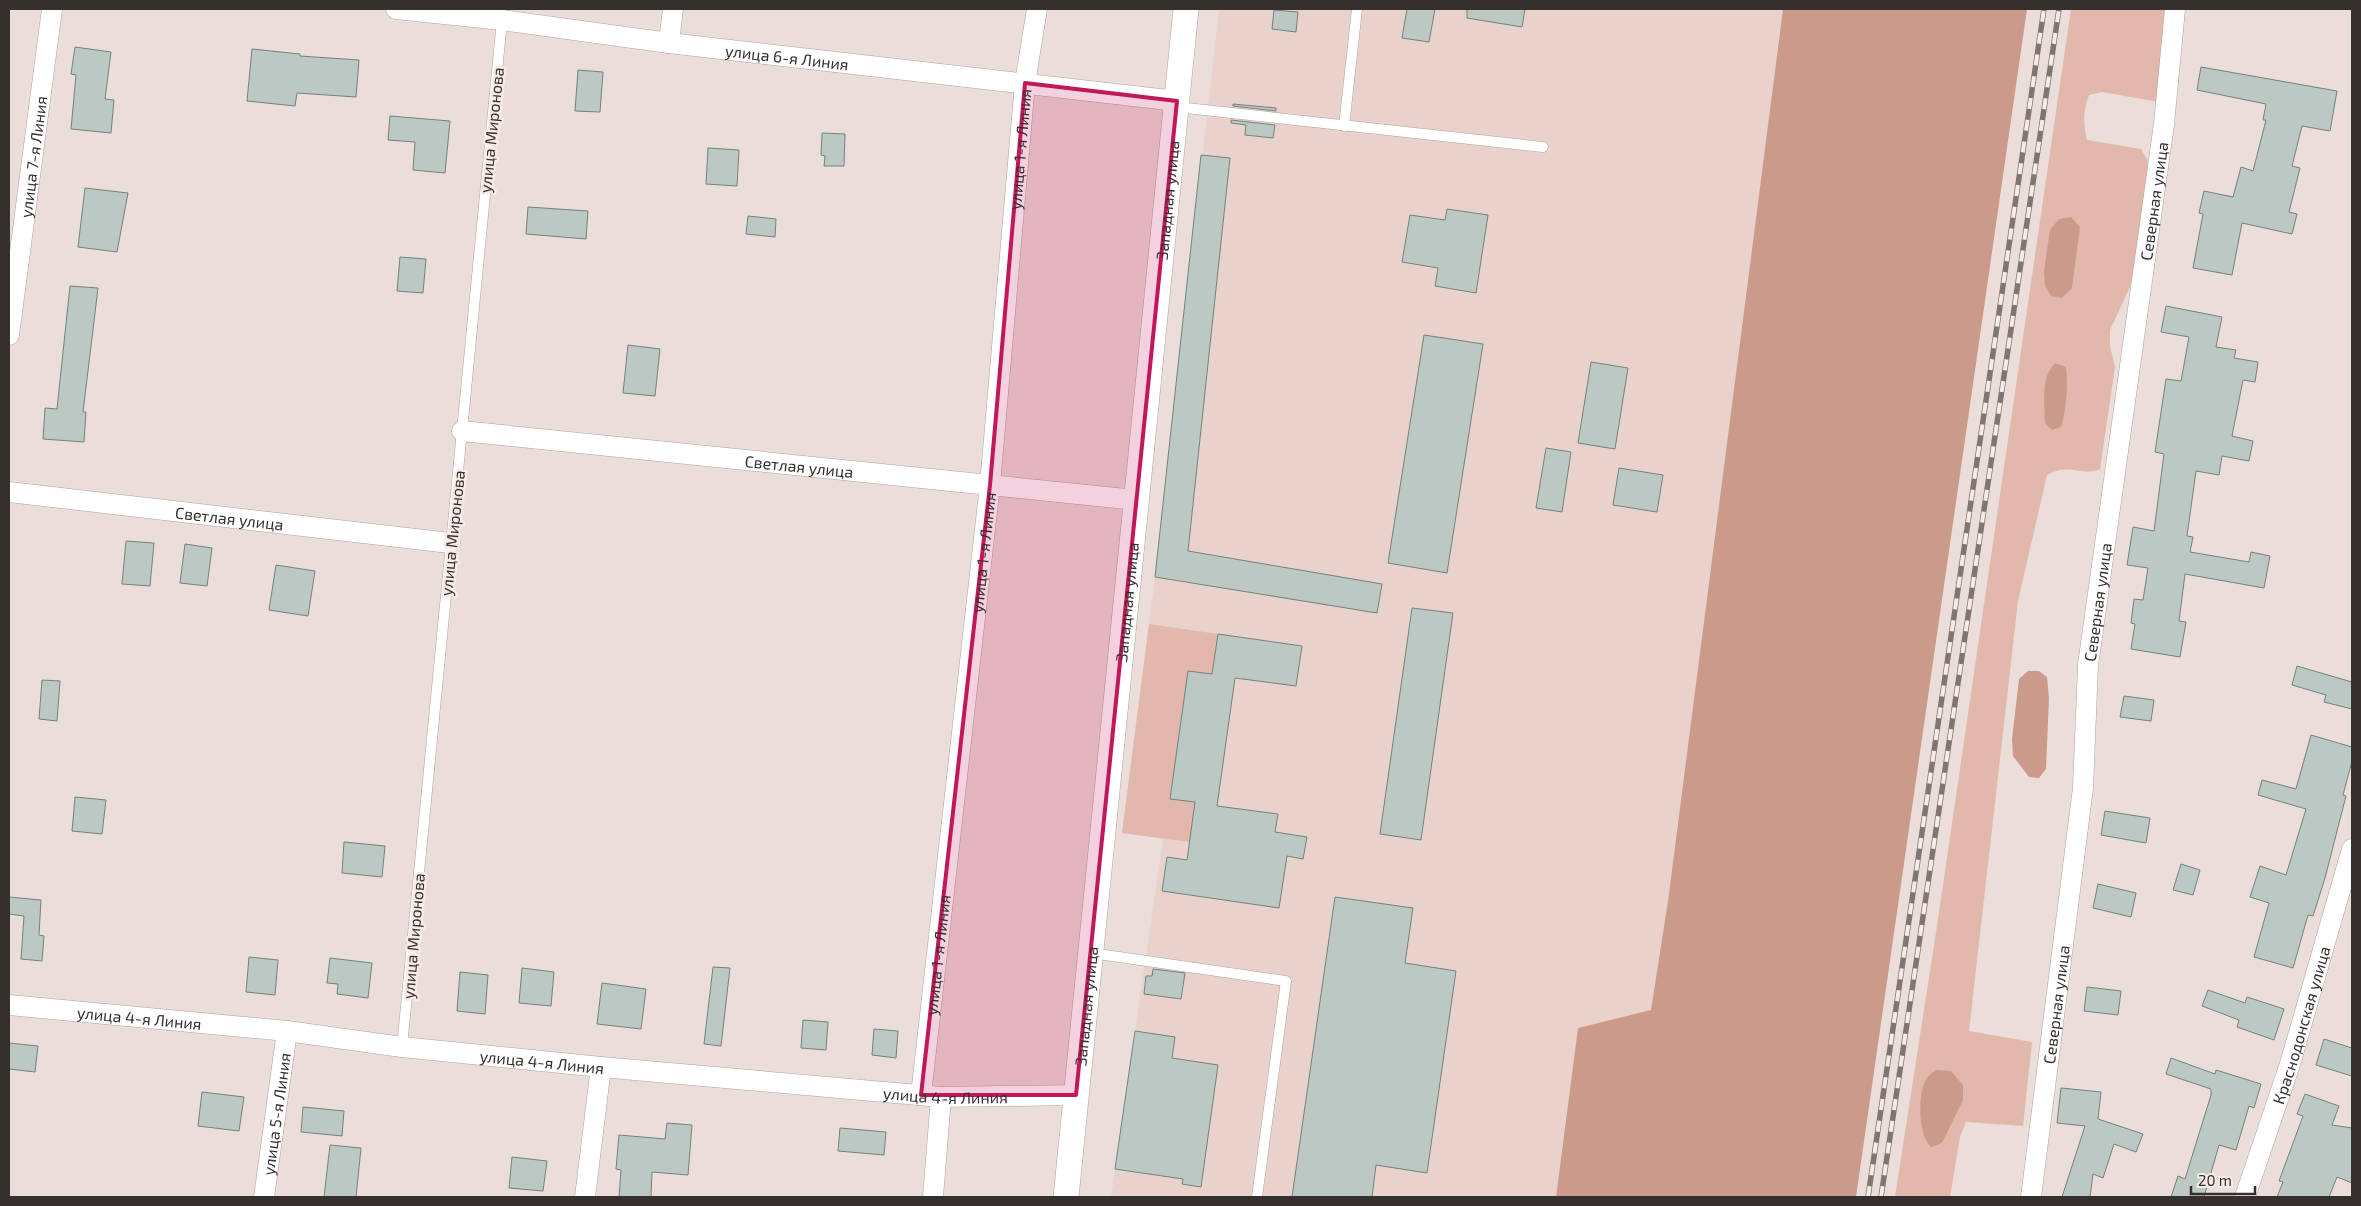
<svg xmlns="http://www.w3.org/2000/svg" width="2361" height="1206" font-family="'Exo 2',sans-serif">
<rect width="100%" height="100%" fill="#ebddd9"/>
<!-- built -->
<path fill="#e9d2cb" d="M1219,9h564l-115,892 -17,110 -73,17 -22,169h-445l52,-358 -41,-6 33,-256z"/>
<!-- green -->
<g fill="#e1b8ab">
<path d="M2071,9h94l-6,93 -57,-10 -13,3c-6,15 -6,29 -2,45l54,9 7,13 -7,66 -11,59 -20,43v16l5,21 -15,102c-20,8 -30,-7 -53,6l-29,126 -49,430 63,11 -9,84 -57,-4 -6,15 -10,60h-55l42,-271z"/>
<path d="M1149,624l69,10 -6,40 -24,-3 -18,127 25,4 -5,40 -68,-9z"/>
</g>
<!-- forest -->
<g fill="#cc9a8a">
<path d="M1783,9h244l-171,1188h-300l22,-169 73,-18 17,-109z"/>
<path d="M2071,217l9,10 -8,61 -10,10 -11,-2 -6,-10 -1,-15 6,-41 9,-11z"/>
<path d="M2055,363l11,4c2,20 1,40 -5,60l-9,3 -7,-7c0,-20 -5,-45 10,-60z"/>
<path d="M2028,671h11l8,6 2,21 -3,71 -7,9 -10,-1 -16,-21 -1,-17 7,-60z"/>
<path d="M1936,1070l15,1 12,14v15l-21,43 -11,4c-13,-11 -14,-56 -4,-69 2,-3 6,-6 9,-8z"/>
</g>
<!-- building -->
<g fill="#bbc8c3" stroke="#75817c">
<path d="M1407,9h28l-6,33 -27,-4z"/>
<path d="M1467,9h58l-3,18 -55,-9z"/>
<path d="M1274,10l24,2 -2,20 -24,-3z"/>
<path d="M75,47l36,5 -6,47 9,1 -3,33 -40,-4 5,-54 -5,-1z"/>
<path d="M252,49l48,5v2l59,4 -3,37 -59,-4 -2,13 -48,-5z"/>
<path d="M2201,67l136,24 -7,40 -28,-5 -10,40 8,2 -11,44 8,2 -5,20 -50,-11 -10,52 -39,-7 10,-54 -4,-1 5,-22 29,6 8,-30 12,4 13,-51h-3l3,-16 -69,-14z"/>
<path d="M578,70l25,2 -3,40 -25,-1z"/>
<path d="M1233,104l43,4v3l-43,-5z"/>
<path d="M390,116l60,5 -5,52 -32,-3 2,-28 -27,-2z"/>
<path d="M1231,120l44,5 -2,13 -28,-3 1,-10 -15,-2z"/>
<path d="M822,133l23,1 -1,32h-20l1,-10 -4,-1z"/>
<path d="M708,148l31,2 -2,36 -31,-2z"/>
<path d="M1201,155l29,3 -42,393 194,33 -5,29 -222,-36z"/>
<path d="M85,188l43,5 -11,59 -39,-5z"/>
<path d="M528,207l60,4 -2,28 -60,-5z"/>
<path d="M1447,209l41,6 -12,78 -41,-7 3,-18 -36,-6 8,-47 35,5z"/>
<path d="M748,216l28,3 -1,18 -29,-3z"/>
<path d="M400,257l26,2 -3,34 -26,-2z"/>
<path d="M70,286l28,2 -15,124h3l-2,30 -41,-3 2,-31 12,1z"/>
<path d="M2166,306l56,11 -6,30 20,3 -2,8 24,4 -3,20 -12,-2 -11,56 21,5 -4,20 -27,-5 -3,19 -23,-4 -9,65 6,1 -3,15 59,10 2,-10 19,4 -6,32 -79,-14 -6,47 7,1 -6,35 -49,-8 4,-25 -4,-1 3,-24 9,1 5,-32 -21,-3 6,-38 21,4 10,-77 -9,-2 11,-73 15,2 8,-44 -28,-5z"/>
<path d="M1424,335l59,9 -36,229 -59,-10z"/>
<path d="M628,345l32,4 -5,47 -32,-3z"/>
<path d="M1591,362l37,6 -13,81 -37,-6z"/>
<path d="M1546,448l25,4 -9,60 -26,-4z"/>
<path d="M1619,468l44,7 -6,37 -44,-7z"/>
<path d="M126,541l28,2 -4,43 -28,-2z"/>
<path d="M185,544l27,4 -5,38 -27,-3z"/>
<path d="M276,565l39,6 -7,45 -39,-6z"/>
<path d="M1412,608l41,5 -32,227 -41,-6z"/>
<path d="M1218,634l84,12 -6,40 -61,-8 -18,128 61,8 -3,18 32,5 -4,22 -16,-3 -8,52 -117,-17 5,-34 20,3 8,-58 -25,-3 18,-128 24,3z"/>
<path d="M2297,666l55,16v27l-28,-7 2,-7 -34,-10z"/>
<path d="M42,680l18,1 -3,40 -18,-2z"/>
<path d="M2124,696l30,4 -3,21 -31,-4z"/>
<path d="M2311,735l41,12v14l-9,34 3,1 -21,82 -12,38 -5,-1 -15,53 -39,-11 15,-54 -19,-6 10,-31 26,9 20,-66 -48,-14 4,-15 34,9z"/>
<path d="M75,797l31,3 -4,34 -30,-3z"/>
<path d="M2105,811l45,7 -4,25 -45,-8z"/>
<path d="M344,842l41,4 -3,31 -40,-4z"/>
<path d="M2181,864l19,6 -7,25 -20,-5z"/>
<path d="M2098,884l38,9 -5,24 -38,-9z"/>
<path d="M9,897l32,3 -2,35 5,1 -2,25 -21,-2 3,-43 -15,-2z"/>
<path d="M1335,897l78,11 -8,55 51,8 -29,202 -51,-8 -4,32h-80z"/>
<path d="M249,957l29,3 -3,35 -29,-3z"/>
<path d="M330,958l42,5 -4,35 -31,-4 1,-10 -11,-1z"/>
<path d="M713,967l17,1 -9,78 -17,-2z"/>
<path d="M522,968l32,4 -3,34 -32,-3z"/>
<path d="M1153,969l32,4 -4,26 -37,-5 2,-18h6z"/>
<path d="M460,972l28,3 -3,39 -28,-3z"/>
<path d="M602,983l44,6 -5,40 -44,-5z"/>
<path d="M2087,987l34,4 -3,24 -34,-4z"/>
<path d="M2208,990l37,13 2,-6 37,12 -10,31 -37,-13 2,-7 -37,-14z"/>
<path d="M803,1020l25,2 -2,28 -25,-2z"/>
<path d="M874,1029l24,2 -2,27 -24,-3z"/>
<path d="M1135,1031l40,6 -3,21 46,7 -17,122 -19,-3 1,-5 -68,-10z"/>
<path d="M2324,1039l28,9v28l-36,-11z"/>
<path d="M9,1043l29,3 -3,26 -26,-3z"/>
<path d="M2171,1058l44,16 1,-4 45,14 -7,24 -5,-2 -13,44 -17,-5 -15,52h-33l7,-21 7,3 26,-84v-6l-45,-15z"/>
<path d="M2061,1088l40,4 -3,27 45,15 -7,18 -22,-8 -11,34 -10,-4 -3,23h-28l23,-71 -28,-3z"/>
<path d="M202,1092l42,5 -5,34 -41,-5z"/>
<path d="M2305,1094l34,12 -7,19 20,3v55l-15,-6 -8,20h-52l6,-15 -4,-1 24,-65 -6,-2z"/>
<path d="M303,1107l41,4 -2,25 -41,-4z"/>
<path d="M667,1123l25,2 -4,50 -36,-3 -1,25h-32l2,-27 -5,-1 3,-34 46,4z"/>
<path d="M840,1128l46,4 -2,23 -46,-4z"/>
<path d="M330,1145l31,3 -5,49h-32z"/>
<path d="M512,1157l35,4 -4,30 -34,-3z"/>
</g>
<g fill="none" stroke-linecap="round" stroke-linejoin="round">
<defs>
<g id="service">
<path d="M1177,107l366,40"/>
<path d="M1344,126l13,-117"/>
<path d="M1091,953l195,28 -29,216"/>
<path d="M402,1047l100,-1027"/>
</g>
<g id="minor">
<path id="s1" d="M396,9l106,11 167,23 508,58"/>
<path d="M669,43l4,-34"/>
<path id="s2" d="M9,335l43,-326"/>
<path id="s3" d="M462,431l674,69"/>
<path id="s4" d="M9,492l441,51"/>
<path id="s5" d="M9,1005l278,26 115,16 199,20 340,30 135,-2"/>
<path id="s6" d="M921,1095l69,-610 35,-402 12,-74"/>
<path id="s7" d="M264,1197l23,-166"/>
<path d="M585,1197l16,-130"/>
<path d="M933,1197l8,-100"/>
<path id="s8" d="M2031,1197l52,-409 5,-123 76,-541 11,-115"/>
<path id="s9" d="M2245,1197l45,-133 62,-215"/>
</g>
<g id="tertiary">
<path id="s10" d="M1066,1197l120,-1188"/>
</g>
</defs>
<!-- service casing -->
<use href="#service" stroke="#afa29d" stroke-width="11"/>
<!-- minor casing -->
<use href="#minor" stroke="#afa29d" stroke-width="21"/>
<!-- tertiary casing -->
<use href="#tertiary" stroke="#afa29d" stroke-width="26"/>
<!-- service -->
<use href="#service" stroke="#fff" stroke-width="10"/>
<!-- minor -->
<use href="#minor" stroke="#fff" stroke-width="20"/>
<!-- tertiary -->
<use href="#tertiary" stroke="#fff" stroke-width="25"/>
<defs>
<g id="rail">
<path d="M1868,1197l176,-1188"/>
<path d="M1881,1197l178,-1188"/>
</g>
</defs>
<!-- rail casing -->
<use href="#rail" stroke="#7f7673" stroke-width="5.5"/>
<!-- rail -->
<use href="#rail" stroke="#f8eae6" stroke-width="4" stroke-dasharray="11" stroke-linecap="butt"/>
</g>
<!-- marked area -->
<path fill="#c2185b" fill-opacity="0.2" stroke="#c2185b" stroke-width="4" stroke-linejoin="round" d="M1025,83l152,18 -101,994h-155l69,-610z"/>
<g text-anchor="middle" dominant-baseline="central" stroke-width="5" stroke-linejoin="round" paint-order="stroke">
<!-- street labels -->
<g font-size="16" fill="#35302e" stroke="#f8eae6">
<text stroke="none"><textPath href="#s1" startOffset="394">улица 6-я Линия</textPath></text>
<text transform="translate(491 130) rotate(-84)">улица Миронова</text>
<text stroke="none"><textPath href="#s6" startOffset="951">улица 1-я Линия</textPath></text>
<text stroke="none"><textPath href="#s2" startOffset="180">улица 7-я Линия</textPath></text>
<text stroke="none"><textPath href="#s10" startOffset="1002">Западная улица</textPath></text>
<text stroke="none"><textPath href="#s8" startOffset="1004">Северная улица</textPath></text>
<text stroke="none"><textPath href="#s3" startOffset="339">Светлая улица</textPath></text>
<text stroke="none"><textPath href="#s4" startOffset="222">Светлая улица</textPath></text>
<text transform="translate(452 533) rotate(-84)">улица Миронова</text>
<text stroke="none"><textPath href="#s6" startOffset="546">улица 1-я Линия</textPath></text>
<text stroke="none"><textPath href="#s8" startOffset="599">Северная улица</textPath></text>
<text stroke="none"><textPath href="#s10" startOffset="598">Западная улица</textPath></text>
<text transform="translate(413 936) rotate(-85)">улица Миронова</text>
<text stroke="none"><textPath href="#s6" startOffset="141">улица 1-я Линия</textPath></text>
<text stroke="none"><textPath href="#s8" startOffset="194">Северная улица</textPath></text>
<text stroke="none"><textPath href="#s10" startOffset="192">Западная улица</textPath></text>
<text stroke="none"><textPath href="#s5" startOffset="131">улица 4-я Линия</textPath></text>
<text stroke="none"><textPath href="#s9" startOffset="181">Краснодонская улица</textPath></text>
<text stroke="none"><textPath href="#s5" startOffset="536">улица 4-я Линия</textPath></text>
<text stroke="none"><textPath href="#s5" startOffset="941">улица 4-я Линия</textPath></text>
<text stroke="none"><textPath href="#s7" startOffset="84">улица 5-я Линия</textPath></text>
</g>
</g>
<!-- border -->
<rect width="2361" height="1206" fill="none" stroke="#35302e" stroke-width="20"/>
<!-- scale -->
<path d="M2191 1186v8h64v-8" fill="none" stroke="#35302e" stroke-width="2.5"/>
<text x="2198" y="1186" font-size="15" fill="#35302e" stroke="#f8eae6" stroke-width="4" paint-order="stroke">20 m</text>
</svg>
